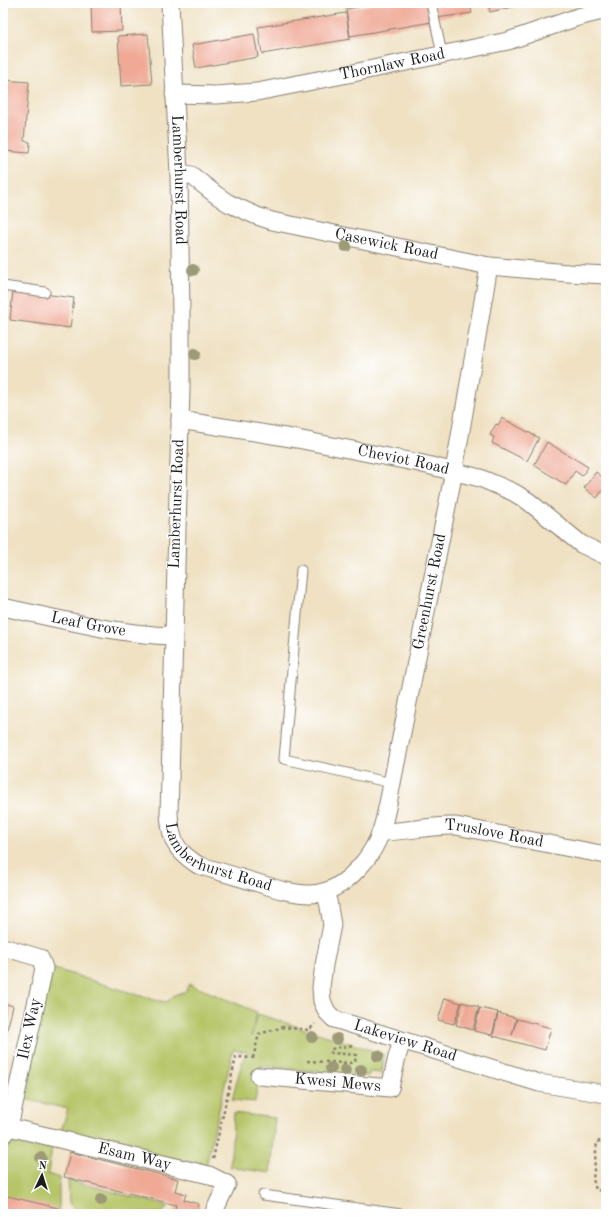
<svg xmlns="http://www.w3.org/2000/svg" width="609" height="1217" font-family="'Old Standard TT',serif">
<rect width="100%" height="100%" fill="#fff"/>
<filter id="ink" filterUnits="userSpaceOnUse"><feTurbulence type="fractalNoise" baseFrequency=".025" numOctaves="2"/><feDisplacementMap in="SourceGraphic" scale="8" xChannelSelector="R" yChannelSelector="G"/><feConvolveMatrix kernelMatrix="1 2 1 2 8 2 1 2 1" color-interpolation-filters="sRGB"/></filter>
<filter id="wash" filterUnits="userSpaceOnUse"><feTurbulence type="fractalNoise" baseFrequency=".012" numOctaves="4" result="noise"/><feDisplacementMap in="SourceGraphic" scale="16" xChannelSelector="R" yChannelSelector="G"/><feGaussianBlur stdDeviation="0.9" result="paint"/><feColorMatrix in="noise" values="0 0 0 0 0 0 0 0 0 0 0 0 0 0 0 0 0 1.4 0 .05"/><feComposite in="paint" operator="in"/></filter>
<g filter="url(#wash)">
<rect width="100%" height="100%" fill="#efe1c2"/>
<!-- green -->
<g fill="#b6c567" stroke="#697042">
<path d="M52,968l102,32 13,2 7,-7 11,-3 4,-8 68,28 -6,25 7,-23 126,40 -2,19 -12,-1 -2,4 -107,-10 -6,36 -23,-2 10,-38 5,-10 -14,-2 -27,116 -145,-35 7,-22 -48,-11z"/>
<path d="M234,1113l41,5 -5,55 -40,-6z"/>
<path d="M19,1139l33,8 -4,27 11,4v27l-1,9h-55v-62z"/>
<path d="M68,1180l100,26 -7,8h-83l-9,-11z"/>
</g>
<g id="blocks">
<!-- building -->
<g fill="#efa995">
<path d="M91,3h30l1,28 -30,1z"/>
<path d="M380,3h49l3,19 -82,14 -4,-27z"/>
<path d="M434,3h36l2,10 -36,5z"/>
<path d="M488,3h34v2l-32,7z"/>
<path d="M346,13l4,26 -88,15 -4,-27z"/>
<path d="M148,34l4,50 -31,2 -3,-50z"/>
<path d="M254,34l4,23 -62,11 -4,-23z"/>
<path d="M3,80l26,2 -5,59 6,1 -1,11 -26,-2z"/>
<path d="M13,290l61,8 -4,30 -60,-8z"/>
<path d="M502,418l37,20 -12,23 -35,-18 2,-6 -4,-2 6,-11 2,1z"/>
<path d="M547,442l41,25 -6,9 -7,-5 -9,14 -32,-20z"/>
<path d="M596,472l10,8v6l-9,12 -13,-10z"/>
<path d="M445,998l16,5 -7,21 -16,-4z"/>
<path d="M462,1002l17,5 -6,23 -17,-5z"/>
<path d="M3,1003l10,3 -9,36h-1z"/>
<path d="M480,1008l18,4 -6,23 -18,-4z"/>
<path d="M498,1013l18,5 -4,17 5,-16 34,9 -6,22 -52,-14z"/>
<path d="M70,1152l108,27 -3,12 11,3 -2,6 15,4 -2,10h-23l2,-9 -112,-28z"/>
<path d="M3,1195l55,13 -1,6h-54z"/>
</g>
</g>
</g>
<g filter="url(#ink)">
<use href="#blocks" fill-opacity="0" stroke="#867e6f" stroke-width="1"/>
<g fill="none" stroke-linecap="round" stroke-linejoin="round">
<defs>
<g id="lane">
<path d="M431,3l11,51"/>
<path d="M3,286l42,6"/>
<path d="M301,570l-17,189 108,24"/>
<path d="M263,1195l138,19"/>
</g>
<g id="street">
<path id="s1" d="M170,3l9,170 2,142v73l-12,426c2,27 6,36 29,51l83,25c14,3 29,6 43,2 24,-7 50,-37 57,-61 5,-15 8,-32 11,-48l62,-312 35,-205"/>
<path id="s2" d="M174,94l42,1 41,-3 96,-19 155,-32 70,-24 28,-7"/>
<path id="s3" d="M179,173l12,2 24,19 13,9 29,13 15,5 217,45 79,7 38,2"/>
<path id="s4" d="M180,420l117,19 122,24 61,15 33,14 15,9 53,43 25,12"/>
<path id="s5" d="M3,607c56,12 113,27 170,29"/>
<path id="s6" d="M381,832c25,0 50,-7 75,-6l150,29"/>
<path id="s7" d="M323,892l5,9 4,24 -8,40 -3,22 1,14 5,11 7,7 205,64 67,11"/>
<path d="M3,947l37,11 4,10 -35,159 -6,8"/>
<path id="s8" d="M259,1076l131,12 7,-31 5,-16"/>
<path id="s9" d="M9,1127l200,48 18,9 -14,30"/>
</g>
</defs>
<!-- lane casing -->
<use href="#lane" stroke="#867e6f" stroke-width="11"/>
<!-- street casing -->
<use href="#street" stroke="#867e6f" stroke-width="19"/>
<!-- path -->
<g stroke="#867e6f" stroke-width="2.5" stroke-dasharray="3 3" stroke-linecap="butt">
<path d="M253,1058l6,-24 24,-7 26,3 6,-6"/>
<path d="M307,1061l43,2 5,-2 1,-6 -25,-2v-4l22,-4v-2"/>
<path d="M606,1139l-9,3 -4,37 3,11 10,1"/>
<path d="M213,1159l23,-102 18,1"/>
</g>
<!-- lane -->
<use href="#lane" stroke="#fff" stroke-width="9"/>
<!-- street -->
<use href="#street" stroke="#fff" stroke-width="17"/>
</g>
<!-- trees -->
<g fill="#9d9a77">
<circle cx="346" cy="246" r="6"/>
<circle cx="193" cy="270" r="6"/>
<circle cx="195" cy="354" r="6"/>
<circle cx="312" cy="1037" r="6"/>
<circle cx="337" cy="1039" r="6"/>
<circle cx="378" cy="1056" r="6"/>
<circle cx="331" cy="1068" r="6"/>
<circle cx="345" cy="1070" r="6"/>
<circle cx="361" cy="1070" r="6"/>
<circle cx="41" cy="1158" r="6"/>
<circle cx="101" cy="1200" r="6"/>
</g>
</g>
<g text-anchor="middle" dominant-baseline="central" stroke-width="3" stroke-linejoin="round" paint-order="stroke">
<!-- street labels -->
<g font-size="16" fill="#1c1c1c" stroke="#fff">
<text stroke="none"><textPath href="#s2" startOffset="221">Thornlaw Road</textPath></text>
<text stroke="none"><textPath href="#s1" startOffset="177">Lamberhurst Road</textPath></text>
<text stroke="none"><textPath href="#s3" startOffset="223">Casewick Road</textPath></text>
<text stroke="none"><textPath href="#s4" startOffset="227">Cheviot Road</textPath></text>
<text transform="translate(177 504) rotate(-88)">Lamberhurst Road</text>
<text stroke="none"><textPath href="#s1" startOffset="1334">Greenhurst Road</textPath></text>
<text stroke="none"><textPath href="#s5" startOffset="87">Leaf Grove</textPath></text>
<text stroke="none"><textPath href="#s6" startOffset="114">Truslove Road</textPath></text>
<text stroke="none"><textPath href="#s1" startOffset="885">Lamberhurst Road</textPath></text>
<text transform="translate(30 1029) rotate(-78)">Ilex Way</text>
<text stroke="none"><textPath href="#s7" startOffset="208">Lakeview Road</textPath></text>
<text stroke="none"><textPath href="#s8" startOffset="79">Kwesi Mews</textPath></text>
<text stroke="none"><textPath href="#s9" startOffset="129">Esam Way</textPath></text>
</g>
</g>
<!-- margin -->
<rect width="609" height="1217" fill="none" stroke="#fff" stroke-width="16"/>
<!-- north arrow -->
<g transform="translate(42 1175) rotate(4)" stroke="#ffffff" stroke-width="3" paint-order="stroke">
<path d="M0-3L7 15L0 10L-7 15Z" fill="#1c1c1c"/>
<text y="-6" font-size="11" font-weight="bold" text-anchor="middle" fill="#1c1c1c">N</text>
</g>
</svg>
